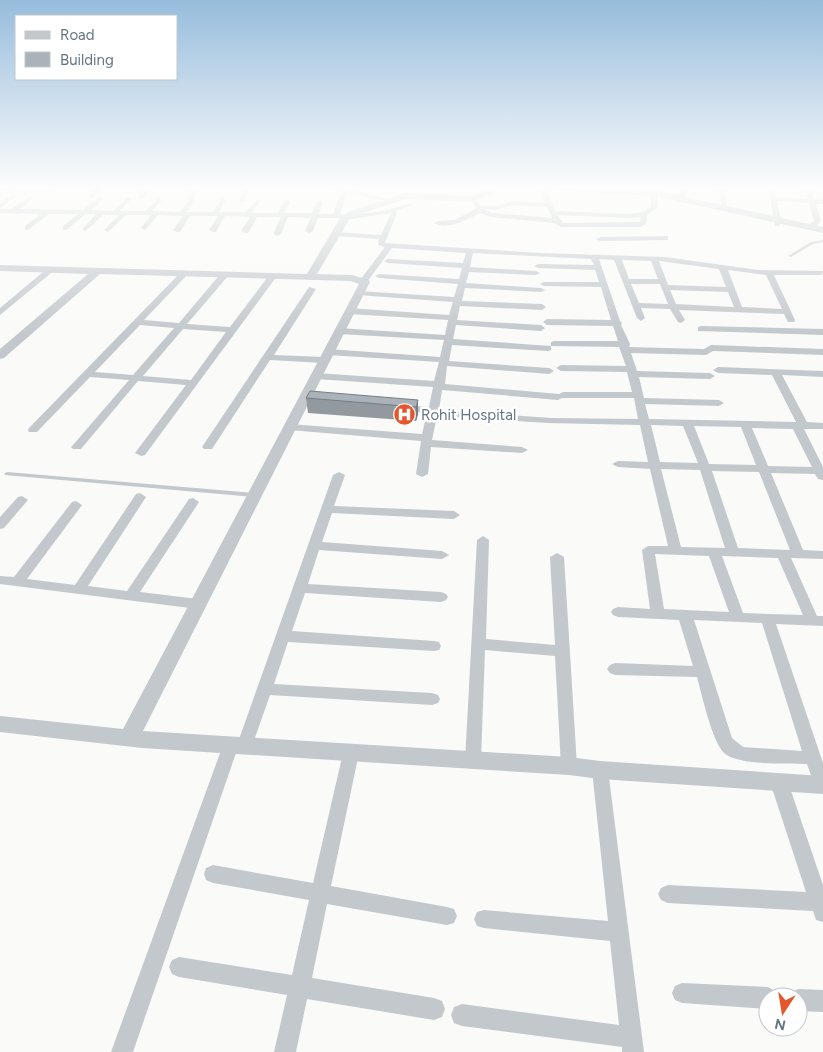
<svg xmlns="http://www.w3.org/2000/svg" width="823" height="1052" font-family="Figtree,sans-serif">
<rect width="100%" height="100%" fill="#fafaf8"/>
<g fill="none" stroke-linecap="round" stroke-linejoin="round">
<!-- service -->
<g fill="#c3c8cc" fill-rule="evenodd">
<path d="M823,240v2l-10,2 -22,13 -3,-1 23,-14z"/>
<path d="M7,472l247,21 3,2 -3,2 -249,-22 -1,-1z"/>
</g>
<!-- minor -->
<g fill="#c3c8cc" fill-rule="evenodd">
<path d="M0,187l49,1 3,2 -3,2 -49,-1z"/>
<path d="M96,187h7l-9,10h-4l-1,-1z"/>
<path d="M146,187h7l-10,11h-4l-1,-1z"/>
<path d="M195,187h6l-8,11 2,2 -8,12h26l8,-13 2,-1 3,2 -7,12h27l11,-13 3,2 -8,12h26l7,-12 2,-1 3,2 -6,11h28l5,-11 3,-2 3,2 -4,12h14l9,-24 -53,-1 -3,-2h63l-1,3 45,10 -3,2 -43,-9 -7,21 9,1 34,-4 29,-8v2l-17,6 2,2 -12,30 155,10 125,4 93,13 65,1 -1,4h-48l21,45 -1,2h-6l-4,-8 -105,-4 6,10 -4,3 -3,-1 -8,-13 -29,-1 4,10 -4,3 -4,-3 -23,-58 -15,-1 21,62 2,2 -1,2 9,19 -1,3 75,2 7,-4 112,4v6l-110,-4 -7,4 -75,-2 6,18 73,2 5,3 -5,3 -71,-2 5,21 75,2 5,3 -5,3 -74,-2 4,15 147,3 -24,-47 -54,-2 -5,-3 5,-3 105,4v6l-41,-2 25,47 16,1v6h-19l19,38v13l-5,-1 -3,-5 -44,-1 32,77 20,1v8l-32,-1 26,58h6v10l-47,-2 47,139v29l-7,-2 -9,-26c-20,-1 -68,2 -83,-11 -12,-12 -22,-58 -27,-76l-82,-2 -5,-2 -3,-4 3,-4 5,-2 78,3 -14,-46 -61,-3 -5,-2 -2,-3 2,-3 5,-2 32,2 -8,-59 6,-4h20l-18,-77 -32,-2 -6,-3 6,-3 30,1 -8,-37 -92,-2 -111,-7 -5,24 90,7 6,3 -6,3 -91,-6 -3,27 -6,3 -6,-3 5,-33 -132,-11 -5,-3 5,-3 133,10 5,-21 -25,-2 -5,-3 5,-3 27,2 4,-20 -117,-8 -5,-3 5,-3 118,8 5,-19 -111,-7 -5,-3 5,-3 112,8 4,-17 -105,-6 -4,-3 4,-3 106,7 3,-15 -99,-6 -4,-3 4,-3 100,7 4,-13 -95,-7 -4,-2 4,-2 96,6 4,-13 -79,-6 -4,-2 4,-2 80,5 3,-11 -74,-5 -4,-2 4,-2 75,4 3,-10 -74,-5 -25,34h-3l-4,-2 25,-33 -7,-2 1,-6 -43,-3 -4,-2 4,-2 45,3 10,-22 -46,7 -3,-2h-24l-5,13 -4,2 -4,-2 6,-13 -23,-1 -7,17 -4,2 -4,-2 8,-17h-24l-9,16h-3l-4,-2 9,-14 -25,-1 -9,16h-3l-4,-2 9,-14h-28l-10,16h-3l-4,-2 10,-14 -25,-1 -13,15 -4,-2 10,-13h-25l-18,17 -4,-2 15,-15h-16l-17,16 -4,-2 14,-15h-10l-20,16h-3v-4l15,-12h-29l-21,16h-3v-4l16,-12 -41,-1v-4h11l19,-13 2,1v2l-12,10 63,1 17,-13 3,2 -12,11 22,1 15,-14 3,2 -11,12h25l14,-13 3,2 -10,11 28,1 9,-12 -2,-2zM473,253l118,6 3,6 -56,-1 -4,2 4,2 57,2 4,12h-55l-4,2 4,2 57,1 10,33 -64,-1 -4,3 4,3 66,1 5,15h-64l-3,1v4l-98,-7 3,-14 85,6 4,-3 -4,-3 -84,-5 3,-14 82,4 4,-3 -4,-3 -80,-3 3,-13 76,4 4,-2 -4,-2 -75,-5 3,-11 67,3 4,-2 -4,-2 -66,-4zM622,260l29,1 7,18h-29zM659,261l60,8 7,18 -58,-2zM728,270l38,5 16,34 -40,-2zM631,284h29l8,20 -29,-1zM670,290l58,2 6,15 -58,-3zM452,345l96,6 3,-1v-4l68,1 7,19 -65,-1 -5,3 5,3 66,1 5,20h-69l-4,2 -114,-10 2,-18 102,8 5,-3 -5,-3 -100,-7zM442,390l116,10 4,-2h72l4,21 -86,-1 -113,-8zM651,425l32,1 15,37 -38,-1zM694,426l47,1 15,38 -47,-1zM752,428l41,1 19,38 -44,-1zM661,469l39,1 25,78 -44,-1zM712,471l47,1 31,78 -52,-2zM655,554l54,2 20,56 -65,-3zM722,556l56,2 25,57 -60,-2zM694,620l68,3 40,128 -59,-4 -11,-9z"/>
<path d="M246,187h6l-9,14h-4z"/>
<path d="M546,187l9,24 75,3 12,-2 9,-5v-14l3,-2 3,2v15l-10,7 -1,9 -6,3h-79l-7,-4 -63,-6 -11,-4c-12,6 -32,18 -46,10l4,-2 16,-1 22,-11 -6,-10 3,-2 8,9h16l15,-5 33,2 -5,-15zM513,205l34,2 5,11 -60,-5 -8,-4 13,1zM557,215l73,3 11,-1 -1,5 -77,1z"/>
<path d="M680,187h6l-1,15 -5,-1z"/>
<path d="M719,187h6l2,21 -5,-1z"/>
<path d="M768,187h6l2,10 32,2 -3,-9 5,-1 4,10 9,1v4h-7l5,17 -7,8h-6v-4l6,-4 -5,-18 -32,-2 4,19 -2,6h-4z"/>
<path d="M12,195l3,2 -1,1 -14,10v-5z"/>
<path d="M665,236h3v4l-68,1 -4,-2 4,-2z"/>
<path d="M49,267l7,2 -56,46v-7z"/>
<path d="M182,271l7,2 -45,47 35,3 43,-51h6v4l-41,48 43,3 40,-53 7,2 -132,179 -4,1 -6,-3 51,-68 -48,-4 -57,68h-8l-2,-2 2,-2 56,-65 -39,-3 -53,55h-8l-1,-2 1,-2zM140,325l34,3 -41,47 -38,-3zM183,329l43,3 -35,48 -48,-4z"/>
<path d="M309,287l7,2 -42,66 50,2 5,3 -5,3 -54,-3 -58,89h-8l-2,-2z"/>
<path d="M701,326l122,3v6l-125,-4v-4z"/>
<path d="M339,472l6,3 -11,31 120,5 6,4 -6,4 -122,-6 -10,29 120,9 7,4 -7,4 -123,-9 -11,34 133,8 5,2 2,3 -2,3 -5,2 -136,-9 -13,38 142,10 5,1 2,4 -2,4 -5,1 -146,-9 -14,42 158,9 6,2 2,4 -2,4 -6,2 -162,-10 -20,57 -6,2 -7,-4 -104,302h-22l112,-307 2,-5 6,-2 7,4 95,-267z"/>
<path d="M140,493l6,4 -58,89 39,5 62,-92 4,-1 6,4 -59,90 58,7 5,2 2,3 -2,3 -5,2 -198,-25v-8l14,1 58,-75 4,-1 6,4 -55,74 48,6 61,-91z"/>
<path d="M22,496l6,4 -24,28 -4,1v-12l18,-20z"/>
<path d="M483,536l6,4 -3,99 69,6 -5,-88 7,-4 7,4 13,209 -2,5 -6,2 -6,-2 -2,-5 -6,-110 -70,-6 -4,110 -2,5 -6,2 -6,-2 -2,-5 12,-220z"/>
<path d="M351,746l6,2 2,5 -28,133 116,21 7,2 3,7 -3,7 -7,2 -120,-21 -15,74 122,20 8,3 3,8 -3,8 -8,3 -127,-21 -11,53h-22l13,-57 -108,-18 -7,-3 -3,-7 3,-7 7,-3 113,18 17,-75 -96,-17 -7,-3 -2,-6 2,-6 7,-3 100,18 30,-130 2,-5z"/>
<path d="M600,763l6,2 2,5 36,282h-22v-5l-160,-21 -8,-3 -3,-8 3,-8 8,-3 157,21 -9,-84 -126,-13 -7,-2 -3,-7 3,-7 7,-2 124,11 -16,-151 2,-5z"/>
<path d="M779,775l6,2 3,5 35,103v37l-7,-2 -3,-9 -145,-8 -7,-3 -3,-6 3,-6 7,-3 138,7 -36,-110 3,-5z"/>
<path d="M682,983l86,4 7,4 3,6h-10v12l-86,-6 -7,-3 -3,-7 3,-7z"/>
<path d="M798,989l25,1v22l-25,-1v-14h-9l2,-4z"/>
</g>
<!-- tertiary -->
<g fill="#c3c8cc" fill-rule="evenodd">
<path d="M494,187h12l-33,15 -68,-3 -51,17 -5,4 -32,54 35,1 17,5 1,2 -227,449 426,26 31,4 223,15v18l-223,-15 -31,-4 -427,-27 -142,-16v-16l123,13 236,-445 -8,-3 -251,-7 -96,84 -4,1v-10l88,-75 -88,-3v-6l307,9 33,-56 8,-6 56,-19 68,3z"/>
<path d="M533,187h58l63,3 169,37v6l-169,-37 -117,-7z"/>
</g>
</g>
<!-- wall -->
<path fill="#929a9f" d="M306,398l112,2v14l-2,7 -108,-8z"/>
<!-- shaded-wall -->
<path fill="#777d82" d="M418,400v14l-2,7v-14z"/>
<!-- building -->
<path fill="#aab3b9" stroke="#777d82" d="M310,391l108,9 -2,7 -110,-9z"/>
<!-- sky -->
<linearGradient id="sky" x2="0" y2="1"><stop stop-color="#96bcdc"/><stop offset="0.56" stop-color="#fdfdfc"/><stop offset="1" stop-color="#fdfdfc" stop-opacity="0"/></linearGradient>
<rect width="823" height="335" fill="url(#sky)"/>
<!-- icons -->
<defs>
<symbol id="hospital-disc" viewBox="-11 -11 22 22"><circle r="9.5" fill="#e4572e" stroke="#fff"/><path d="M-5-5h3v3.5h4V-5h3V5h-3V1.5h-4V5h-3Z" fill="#fff"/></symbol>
</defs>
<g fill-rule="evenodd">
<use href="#hospital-disc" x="392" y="402" width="25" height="25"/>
</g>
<g text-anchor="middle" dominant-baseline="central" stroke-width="5" stroke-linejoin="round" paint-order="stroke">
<!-- poi labels -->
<g font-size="15" fill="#657683" stroke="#fff" text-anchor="start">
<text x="421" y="415">Rohit Hospital</text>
</g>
</g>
<!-- legend -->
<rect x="15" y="15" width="162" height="65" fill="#ffffff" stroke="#c1c8cd"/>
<rect x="25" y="31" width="25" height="8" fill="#c3c8cc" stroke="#c1c8cd"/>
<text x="60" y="40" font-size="15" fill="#657683">Road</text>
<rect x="25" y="52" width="25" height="15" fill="#aab3b9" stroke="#c1c8cd"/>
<text x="60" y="65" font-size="15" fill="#657683">Building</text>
<!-- north arrow -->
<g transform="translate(783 1012) rotate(192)"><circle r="24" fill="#ffffff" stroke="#c1c8cd"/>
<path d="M0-4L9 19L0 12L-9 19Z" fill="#e4572e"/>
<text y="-8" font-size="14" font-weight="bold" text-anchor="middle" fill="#657683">N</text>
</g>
</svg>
